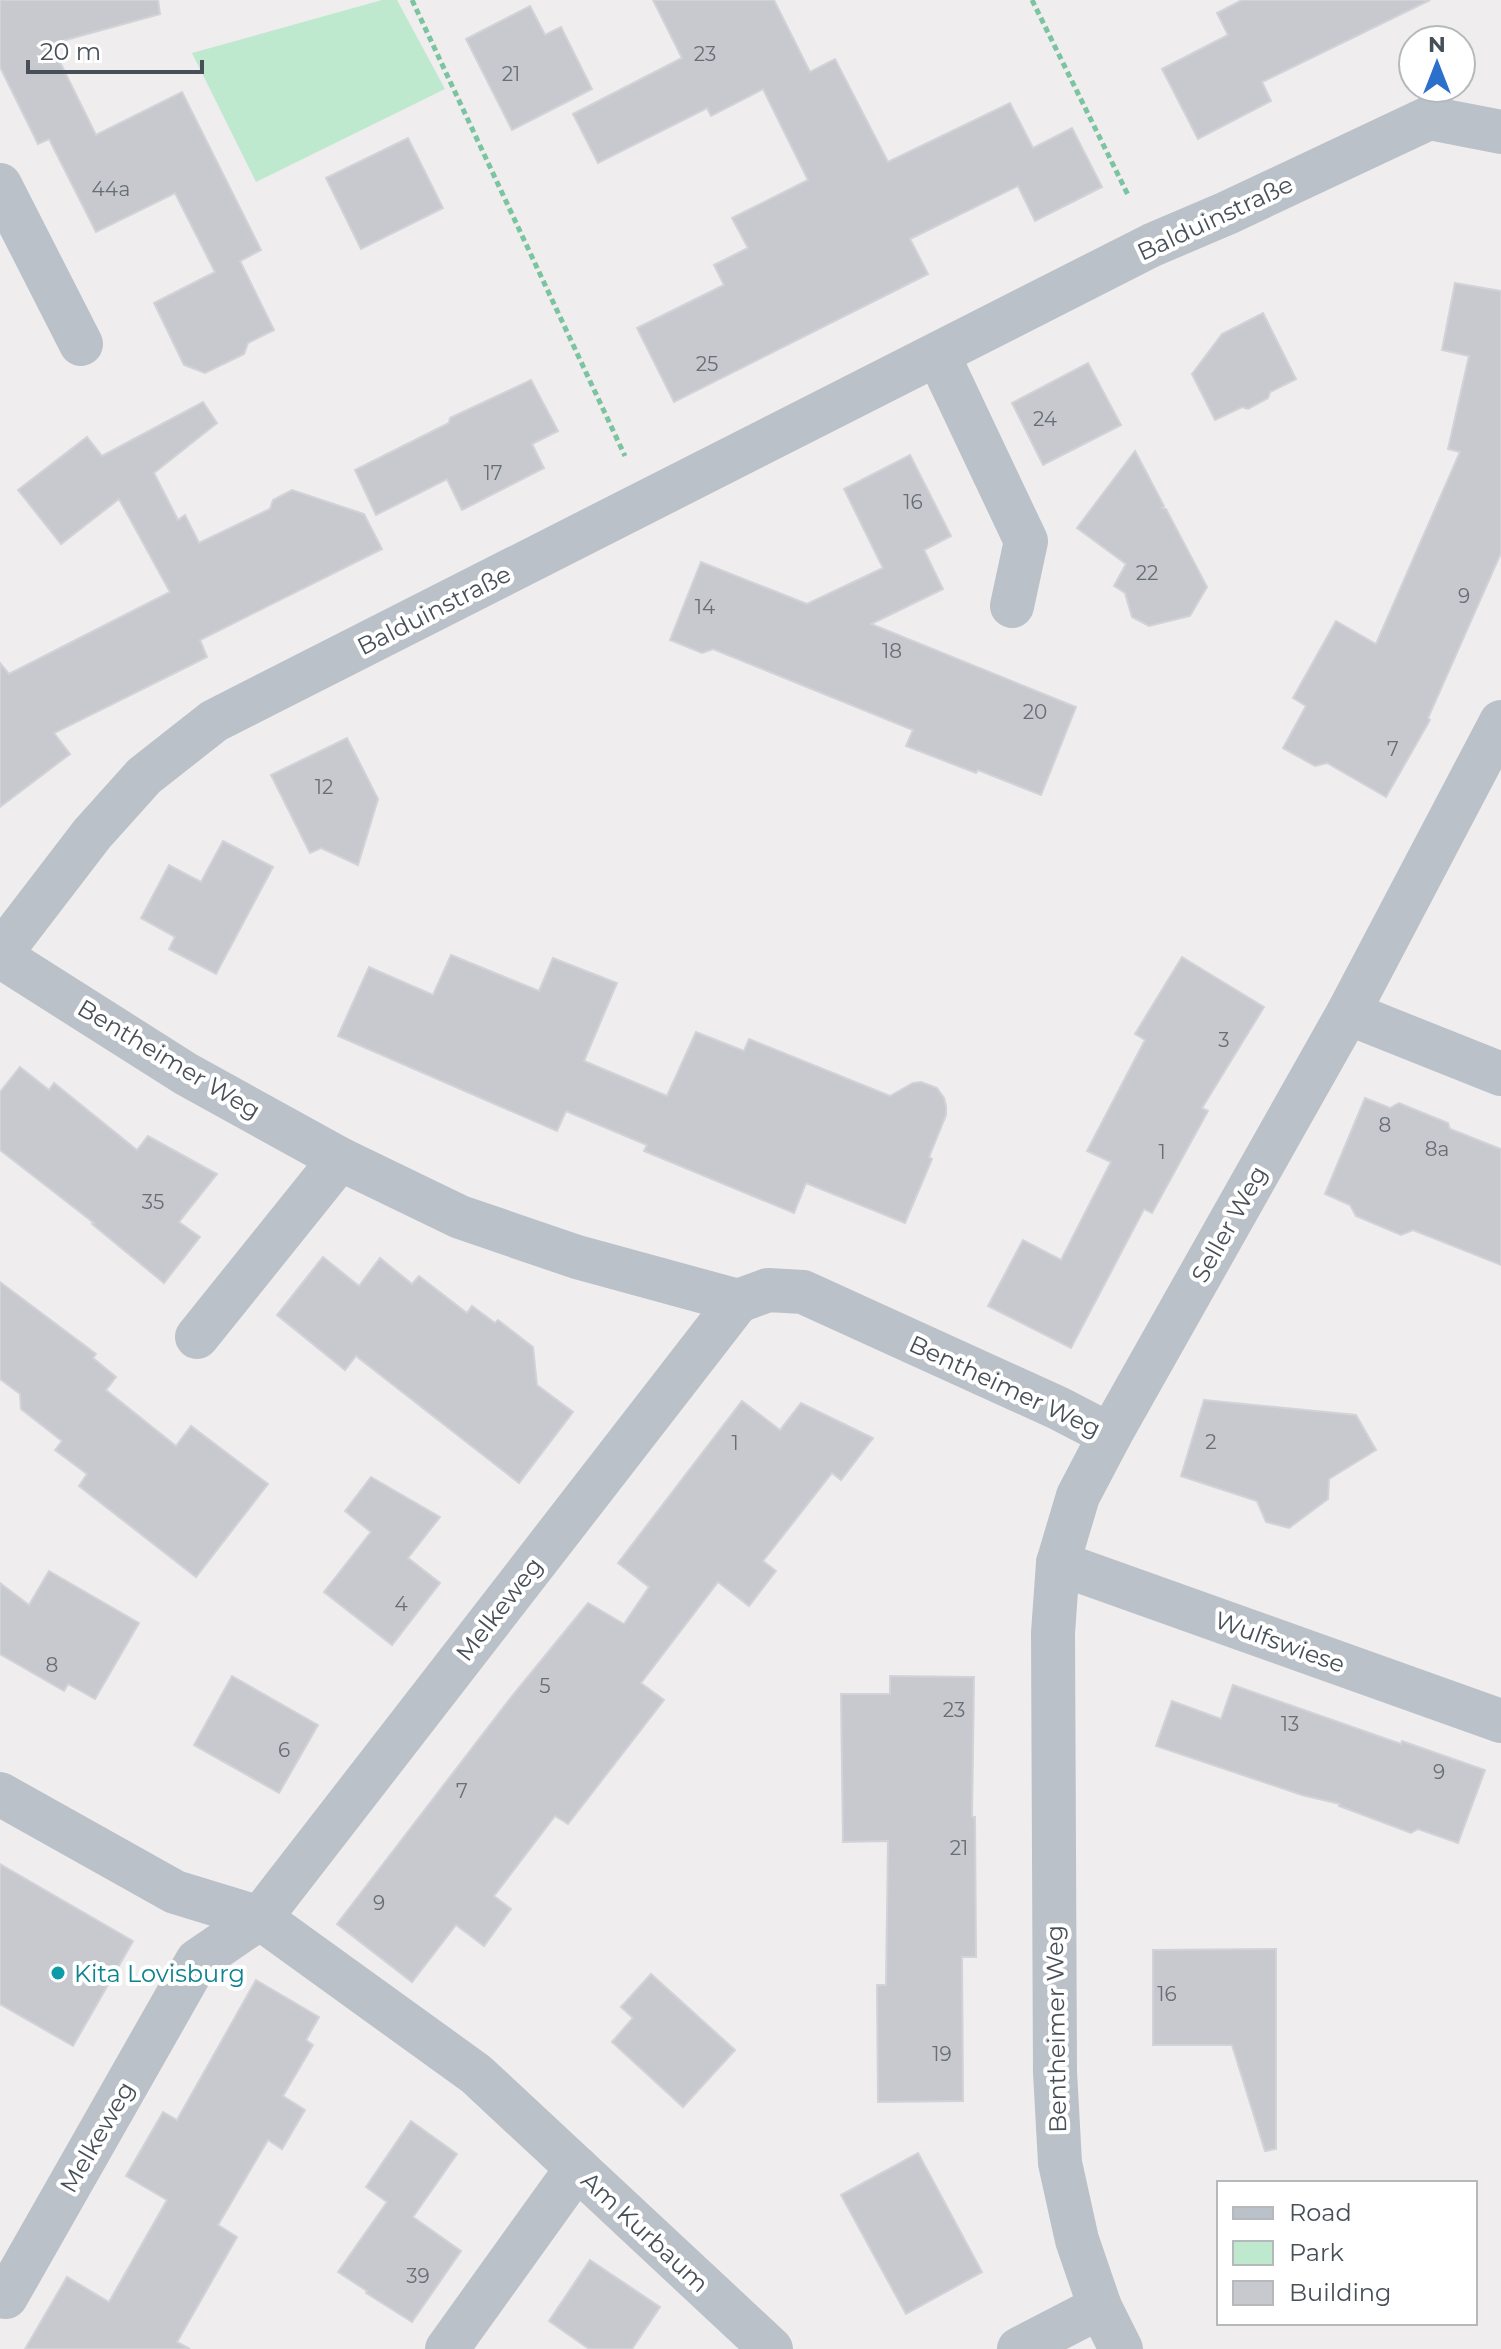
<svg xmlns="http://www.w3.org/2000/svg" width="1501" height="2349" font-family="Montserrat,sans-serif">
<rect width="100%" height="100%" fill="#efeded"/>
<!-- green -->
<path fill="#bfe9cf" d="M382,0h15l48,89 -189,93 -64,-129z"/>
<!-- building -->
<g fill="#c7c9cf" stroke="#d1d3d8" stroke-width="2">
<path d="M0,0h158l2,14 -109,30 45,91 86,-43 79,158 -21,11 34,69 -26,13 -4,11 -39,19 -21,-8 -30,-62 61,-31 -40,-79 -79,39 -47,-93 -11,5 -38,-77z"/>
<path d="M653,0h121l36,72 25,-13 53,103 122,-59 23,45 39,-20 30,59 -67,34 -17,-35 -108,53 18,35 -254,128 -37,-74 87,-43 -10,-20 34,-17 -16,-30 76,-38 -45,-91 -52,27 -4,-8 -109,55 -25,-49 109,-56z"/>
<path d="M1242,0h188l-168,82 9,19 -73,38 -36,-70 66,-34 -11,-22z"/>
<path d="M530,6l15,29 16,-8 31,62 -80,41 -46,-91z"/>
<path d="M408,138l35,70 -82,41 -35,-71z"/>
<path d="M1455,283l46,8v262l-73,165 2,2 -44,77 -59,-34 -12,3 -32,-18 23,-42 -13,-8 43,-77 40,23 84,-192 -12,-3 21,-93 -27,-6z"/>
<path d="M1263,313l33,66 -26,13 -2,6 -20,11 -6,-2 -27,13 -23,-46 30,-40z"/>
<path d="M1088,363l33,62 -78,40 -31,-62z"/>
<path d="M531,380l27,51 -26,13 12,24 -82,42 -15,-31 -71,36 -21,-45 94,-47 1,-5z"/>
<path d="M203,402l14,21 -63,50 24,47 7,-5 14,28 71,-34 3,-9 19,-10 72,24 18,35 -182,91 7,17 -153,76 16,21 -70,53v-144l9,11 161,-82 -51,-93 -58,45 -43,-54 69,-53 15,19z"/>
<path d="M1135,451l29,55 -2,2 4,1 41,78 -17,29 -41,10 -17,-9 -7,-24 -11,-7 12,-22 -49,-36z"/>
<path d="M910,455l41,81 -27,14 19,39 -72,35 205,83 -35,88 -63,-25 -2,3 -70,-27 7,-16 -200,-81 -11,4 -32,-13 31,-78 106,42 76,-36 -39,-79z"/>
<path d="M347,738l31,61 -20,66 -37,-17 -11,5 -39,-78z"/>
<path d="M223,841l50,26 -57,107 -47,-25 6,-12 -34,-19 28,-53 32,17z"/>
<path d="M451,955l88,36 14,-33 64,25 -33,78 83,35 29,-64 48,19 5,-12 141,57 23,-13 8,-1 16,6 7,10 2,8v9l-17,42 3,2 -27,64 -99,-40 -12,30 -150,-62 3,-6 -81,-34 -9,20 -219,-95 31,-69 64,28z"/>
<path d="M1182,957l82,50 -62,101 6,3 -56,102 -8,-4 -73,139 -83,-42 35,-66 38,20 50,-98 -24,-11 58,-111 -10,-6z"/>
<path d="M20,1067l29,23 5,-7 83,67 11,-14 69,38 -38,48 21,15 -36,46 -72,-59 2,-1 -94,-73v-58z"/>
<path d="M1365,1098l25,10 9,-5 49,20 2,6 51,20v116l-88,-35 -12,5 -45,-19 -6,-11 -25,-11z"/>
<path d="M323,1257l36,29 21,-28 32,26 7,-8 48,37 5,-7 23,17 3,-3 35,27 4,38 36,27 -54,71 -163,-127 -11,14 -68,-55z"/>
<path d="M0,1282l96,72 -3,4 23,19 -10,13 70,56 15,-20 77,58 -72,93 -117,-91 8,-12 -32,-24 7,-9 -41,-32 -1,-15 -20,-15z"/>
<path d="M1204,1400l152,15 20,35 -47,29 -1,20 -39,29 -23,-6 -9,-21 -76,-25z"/>
<path d="M742,1401l38,29 21,-27 72,35 -32,42 -9,-7 -69,88 13,10 -27,35 -31,-24 -77,101 23,17 -96,124 -13,-8 -61,80 17,13 -27,37 -28,-21 -44,57 -75,-58 175,-228 76,-93 36,21 25,-37 -31,-24z"/>
<path d="M371,1477l69,40 -32,41 32,25 -48,62 -68,-53 47,-60 -26,-21z"/>
<path d="M49,1571l90,52 -44,76 -27,-15 -4,7 -64,-37v-71l29,22z"/>
<path d="M232,1676l86,49 -39,68 -85,-48z"/>
<path d="M890,1676l84,1 -2,140h3l1,140h-14l1,144 -85,1 -1,-117h9l2,-144 -45,1 -2,-148h49z"/>
<path d="M1233,1685l168,59 1,-3 83,29 -27,73 -40,-14 -7,4 -72,-27 1,-2 -38,-9 -146,-49 16,-45 49,18z"/>
<path d="M0,1864l133,77 -60,105 -73,-42z"/>
<path d="M1276,1949v200l-11,2 -33,-106h-79v-95z"/>
<path d="M651,1974l84,76 -52,57 -71,-65 21,-24 -12,-11z"/>
<path d="M256,1980l63,37 -13,23 7,5 -30,51 22,14 -23,39 -14,-9 -50,85 19,12 -60,105 13,7h-165l42,-72 42,25 58,-102 -41,-24 37,-64 14,8z"/>
<path d="M411,2121l46,33 -44,63 48,34 -49,71 -46,-29 1,-2 -29,-19 49,-70 -21,-15z"/>
<path d="M918,2153l64,119 -76,42 -65,-119z"/>
<path d="M590,2260l70,47 -28,42h-43l-40,-28z"/>
</g>
<g fill="none" stroke-linecap="round" stroke-linejoin="round">
<!-- path -->
<g stroke="#7bc4a0" stroke-width="5" stroke-dasharray="6 4" stroke-linecap="butt">
<path d="M412,0l213,456"/>
<path d="M1032,0l97,197"/>
</g>
<!-- minor -->
<g stroke="#bac1c8" stroke-width="44">
<path d="M0,185l81,159"/>
<path d="M938,355l88,186 -14,65"/>
<path d="M0,954l92,-120 52,-58 70,-55 938,-476 75,-32 202,-95 72,14"/>
<path d="M0,956l186,118 154,85 120,58 117,40 161,44 30,-11 35,2 255,116 52,27"/>
<path d="M1348,1013l153,61"/>
<path d="M197,1337l143,-178"/>
<path d="M1058,1563l443,158"/>
<path d="M0,1794l175,98 85,26 216,156 101,94"/>
<path d="M6,2297l191,-336 63,-43 478,-617"/>
<path d="M447,2349l130,-181 194,181"/>
<path d="M1019,2349l81,-42"/>
<path d="M1121,2349l-21,-42 -23,-67 -17,-77 -5,-91 -2,-439 5,-70 20,-67 32,-61 238,-422 153,-291"/>
</g>
</g>
<!-- markers -->
<circle fill="#0f9aa8" stroke="#fff" stroke-width="3" cx="58" cy="1973" r="8"/>
<g text-anchor="middle" dominant-baseline="central" stroke-width="8" stroke-linejoin="round" paint-order="stroke">
<!-- number labels -->
<g font-size="20" fill="#676e76">
<text x="705" y="54">23</text>
<text x="511" y="74">21</text>
<text x="111" y="189">44a</text>
<text x="707" y="364">25</text>
<text x="1045" y="419">24</text>
<text x="493" y="473">17</text>
<text x="913" y="502">16</text>
<text x="1147" y="573">22</text>
<text x="1464" y="596">9</text>
<text x="705" y="607">14</text>
<text x="892" y="651">18</text>
<text x="1035" y="712">20</text>
<text x="1393" y="749">7</text>
<text x="324" y="787">12</text>
<text x="1224" y="1040">3</text>
<text x="1385" y="1125">8</text>
<text x="1437" y="1149">8a</text>
<text x="1162" y="1152">1</text>
<text x="153" y="1202">35</text>
<text x="1211" y="1442">2</text>
<text x="735" y="1443">1</text>
<text x="401" y="1604">4</text>
<text x="52" y="1665">8</text>
<text x="545" y="1686">5</text>
<text x="954" y="1710">23</text>
<text x="1290" y="1724">13</text>
<text x="284" y="1750">6</text>
<text x="1439" y="1772">9</text>
<text x="462" y="1791">7</text>
<text x="959" y="1848">21</text>
<text x="379" y="1903">9</text>
<text x="1167" y="1994">16</text>
<text x="942" y="2054">19</text>
<text x="418" y="2276">39</text>
</g>
<!-- street labels -->
<g font-size="24" fill="#475058" stroke="#fff">
<text transform="translate(1215 218) rotate(-25)">Balduinstraße</text>
<text transform="translate(434 610) rotate(-27)">Balduinstraße</text>
<text transform="translate(169 1059) rotate(31)">Bentheimer Weg</text>
<text transform="translate(1229 1224) rotate(-61)">Seller Weg</text>
<text transform="translate(1005 1386) rotate(25)">Bentheimer Weg</text>
<text transform="translate(499 1609) rotate(-52)">Melkeweg</text>
<text transform="translate(1280 1642) rotate(20)">Wulfswiese</text>
<text transform="translate(1056 2029) rotate(-91)">Bentheimer Weg</text>
<text transform="translate(97 2137) rotate(-60)">Melkeweg</text>
<text transform="translate(645 2232) rotate(43)">Am Kurbaum</text>
</g>
<!-- culture labels -->
<g font-size="24" fill="#0d838f" stroke="#fff" text-anchor="start">
<text x="74" y="1973">Kita Lovisburg</text>
</g>
</g>
<!-- legend -->
<rect x="1217" y="2181" width="260" height="144" fill="#ffffff" stroke="#b5b9bc" stroke-width="2"/>
<rect x="1233" y="2207" width="40" height="12" fill="#bac1c8" stroke="#b5b9bc" stroke-width="2"/>
<text x="1289" y="2221" font-size="24" fill="#475058">Road</text>
<rect x="1233" y="2241" width="40" height="24" fill="#bfe9cf" stroke="#b5b9bc" stroke-width="2"/>
<text x="1289" y="2261" font-size="24" fill="#475058">Park</text>
<rect x="1233" y="2281" width="40" height="24" fill="#c7c9cf" stroke="#b5b9bc" stroke-width="2"/>
<text x="1289" y="2301" font-size="24" fill="#475058">Building</text>
<!-- north arrow -->
<g transform="translate(1437 64)"><circle r="38" fill="#ffffff" stroke="#b5b9bc" stroke-width="2"/>
<path d="M0-6L14 30L0 20L-14 30Z" fill="#2b71cb"/>
<text y="-12" font-size="22" font-weight="bold" text-anchor="middle" fill="#475058">N</text>
</g>
<!-- scale -->
<path d="M28 60v12h174v-12" fill="none" stroke="#475058" stroke-width="4"/>
<text x="40" y="60" font-size="24" fill="#475058" stroke="#ffffff" stroke-width="6" paint-order="stroke">20 m</text>
</svg>
